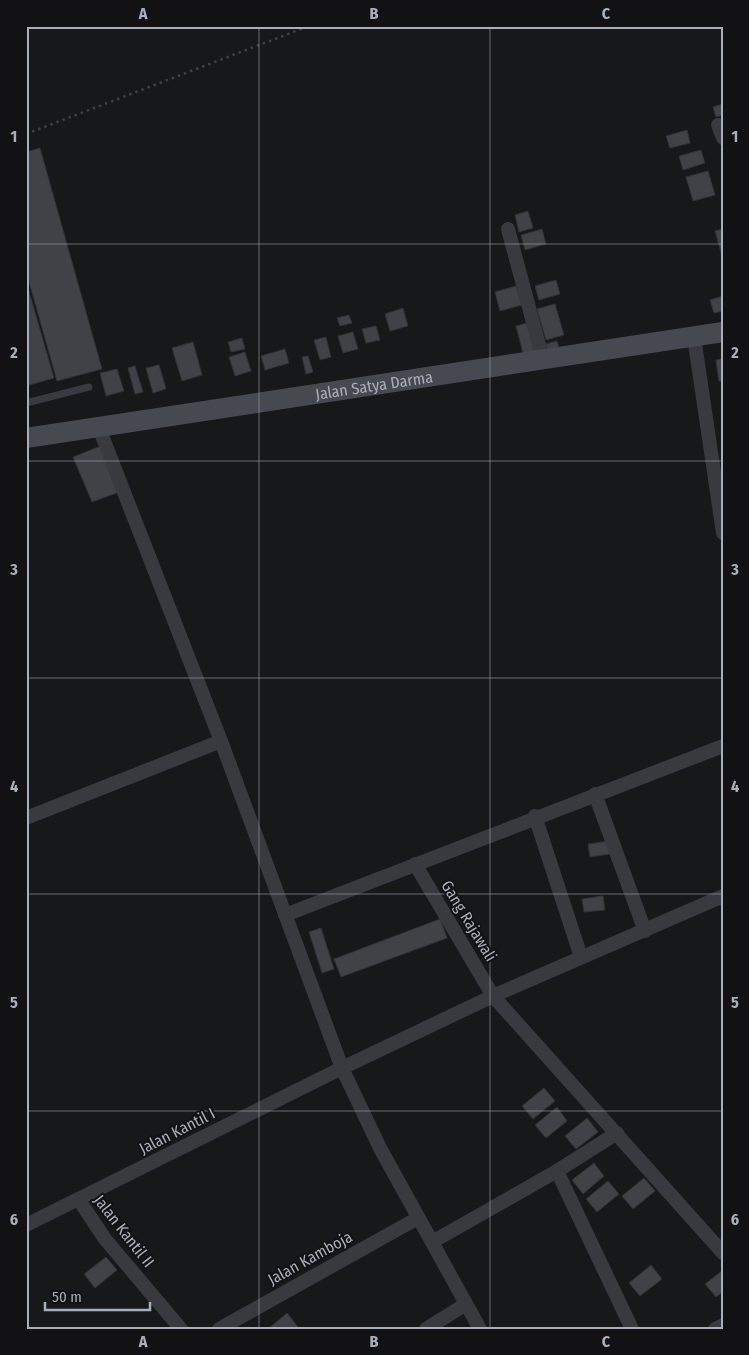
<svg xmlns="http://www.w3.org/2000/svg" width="749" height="1355" font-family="'Fira Sans Condensed',sans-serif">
<rect width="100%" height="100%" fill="#17181a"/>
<!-- building -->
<g fill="#414247" stroke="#313136">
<path d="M723,104v11l-7,2 -3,-10z"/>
<path d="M687,130l3,13 -20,5 -4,-12z"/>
<path d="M40,148l62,221 -45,12 -31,-110v-119z"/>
<path d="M701,150l4,13 -22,7 -4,-14z"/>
<path d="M708,171l7,24 -22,6 -7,-24z"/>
<path d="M528,211l5,17 -14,4 -4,-17z"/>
<path d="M542,229l4,15 -21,6 -4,-15z"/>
<path d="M723,229v27h-1l-7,-25z"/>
<path d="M556,280l4,14 -21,6 -4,-14z"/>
<path d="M26,281l28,97 -28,8z"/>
<path d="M516,286l6,19 -22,6 -5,-19z"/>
<path d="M723,296v15l-9,2 -4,-13z"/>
<path d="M555,304l9,31 -18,5 -9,-31z"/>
<path d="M403,308l5,18 -18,5 -5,-17z"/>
<path d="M349,315l3,8 -12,3 -3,-8z"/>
<path d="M530,322l9,31 -15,4 -8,-31z"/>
<path d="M376,326l4,14 -14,3 -4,-14z"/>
<path d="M353,332l5,17 -15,4 -5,-17z"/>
<path d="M326,337l5,20 -11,3 -6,-20z"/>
<path d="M242,338l3,11 -14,3 -3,-10z"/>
<path d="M557,341l3,10 -11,3 -3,-10z"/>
<path d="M193,342l9,33 -20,6 -10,-33z"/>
<path d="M285,349l4,14 -24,7 -4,-14z"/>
<path d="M245,352l6,19 -16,5 -6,-19z"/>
<path d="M308,356l5,16 -7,2 -4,-17z"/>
<path d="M723,359v22h-4l-3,-21z"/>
<path d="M159,365l7,24 -13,4 -7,-25z"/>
<path d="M135,366l8,26 -8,2 -7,-26z"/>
<path d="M117,369l7,22 -18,5 -6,-23z"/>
<path d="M103,445l19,46 -30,11 -19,-45z"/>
<path d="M609,841l1,13 -20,3 -2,-13z"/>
<path d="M603,896l2,14 -21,2 -2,-13z"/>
<path d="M440,919l7,19 -106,39 -7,-18z"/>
<path d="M321,928l13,41 -12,4 -13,-41z"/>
<path d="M544,1088l11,13 -22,18 -11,-13z"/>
<path d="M557,1107l10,14 -21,17 -11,-13z"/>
<path d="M587,1118l11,14 -22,17 -11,-13z"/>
<path d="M594,1163l10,13 -21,18 -11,-14z"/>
<path d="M644,1178l11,13 -22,18 -11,-13z"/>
<path d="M608,1181l11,13 -22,18 -11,-13z"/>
<path d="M106,1257l11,13 -22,18 -11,-14z"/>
<path d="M651,1265l11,14 -22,17 -11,-13z"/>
<path d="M723,1270v22l-7,5 -11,-13z"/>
<path d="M287,1313l11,14 -3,2h-27z"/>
</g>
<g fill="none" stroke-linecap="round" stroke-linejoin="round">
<!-- path -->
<path stroke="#3e4146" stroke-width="2.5" stroke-dasharray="2.5 4" stroke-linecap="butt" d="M26,134l283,-108"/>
<!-- service -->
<path stroke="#383a3f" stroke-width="7" d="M26,403l63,-16"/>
<!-- minor -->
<g stroke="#383a3f" stroke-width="14">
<path d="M718,125l5,13"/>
<path d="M508,229l35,131"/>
<path d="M694,337l29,196"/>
<path d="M99,428l122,313 121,327 38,80 100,181"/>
<path d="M595,794l50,137"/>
<path d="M535,816l46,141"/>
<path d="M26,818l195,-77"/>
<path d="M415,864l78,132 230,257"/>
<path d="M285,915l438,-169"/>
<path d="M557,1171l75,158"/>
<path d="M79,1200l26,39 76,90"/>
<path d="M26,1225l316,-157 151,-72 230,-100"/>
<path d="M432,1242l125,-71 60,-38"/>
<path d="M219,1329l199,-111"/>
<path d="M426,1329l40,-25"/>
<path d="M715,1329l8,-4"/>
</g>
<!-- secondary -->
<path stroke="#46494f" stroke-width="20" id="s1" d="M26,438l697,-106"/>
</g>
<!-- grid -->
<path fill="none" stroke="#a8afbb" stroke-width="1" stroke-opacity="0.55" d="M259,26v1303M490,26v1303M26,244h697M26,461h697M26,678h697M26,894h697M26,1111h697"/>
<g text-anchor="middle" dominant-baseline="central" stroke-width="4" stroke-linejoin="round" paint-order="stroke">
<!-- street labels -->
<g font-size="16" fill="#a8afbb" stroke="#121215">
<text stroke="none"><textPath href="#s1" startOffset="352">Jalan Satya Darma</textPath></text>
<text transform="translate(469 921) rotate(59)">Gang Rajawali</text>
<text transform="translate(177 1131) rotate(-27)">Jalan Kantil I</text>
<text transform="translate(124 1231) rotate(52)">Jalan Kantil II</text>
<text transform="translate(310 1258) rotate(-29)">Jalan Kamboja</text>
</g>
</g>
<!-- border -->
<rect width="749" height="1355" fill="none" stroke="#121215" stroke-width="55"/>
<!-- scale -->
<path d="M45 1302v8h105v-8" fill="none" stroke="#a8afbb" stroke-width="2.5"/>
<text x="52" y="1302" font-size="15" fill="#a8afbb" stroke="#121215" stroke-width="4" paint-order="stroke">50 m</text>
<rect x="28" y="28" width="694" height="1300" fill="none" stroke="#a8afbb" stroke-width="2"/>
<g font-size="16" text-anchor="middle" font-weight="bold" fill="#a8afbb">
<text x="143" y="19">A</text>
<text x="374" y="19">B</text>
<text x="606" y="19">C</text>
<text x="14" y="142">1</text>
<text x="735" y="142">1</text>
<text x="14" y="358">2</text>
<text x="735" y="358">2</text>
<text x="14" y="575">3</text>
<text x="735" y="575">3</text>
<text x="14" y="792">4</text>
<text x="735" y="792">4</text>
<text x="14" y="1008">5</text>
<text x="735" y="1008">5</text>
<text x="14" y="1225">6</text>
<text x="735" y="1225">6</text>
<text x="143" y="1347">A</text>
<text x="374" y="1347">B</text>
<text x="606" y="1347">C</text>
</g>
</svg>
